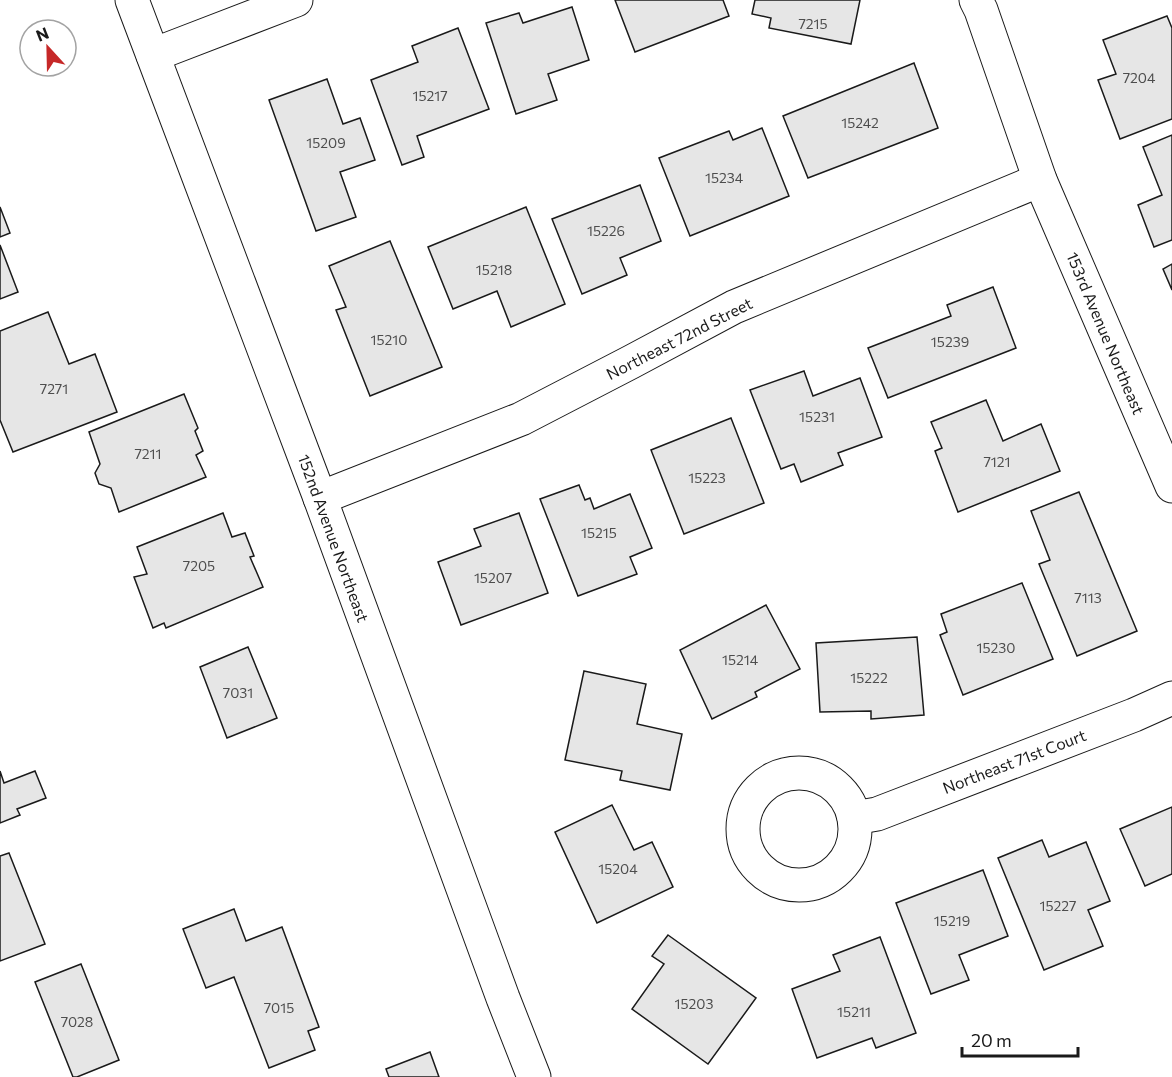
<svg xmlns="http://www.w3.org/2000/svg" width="1172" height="1077" font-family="Commissioner,sans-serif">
<rect width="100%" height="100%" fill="#fff"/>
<!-- building -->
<g fill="#e6e6e6" stroke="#1a1a1a" stroke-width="1.5">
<path d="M615,0h108l6,16 -94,36z"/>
<path d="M755,0h105l-9,44 -82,-16 2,-10 -19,-4z"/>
<path d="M572,7l17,53 -41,14 9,26 -41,14 -30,-91 33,-10 4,10z"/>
<path d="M1167,16l5,12v91l-52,20 -22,-59 18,-6 -13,-34z"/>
<path d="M458,28l31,81 -72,27 7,21 -22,8 -31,-85 47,-18 -6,-16z"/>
<path d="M914,63l24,65 -130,50 -25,-62z"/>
<path d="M327,79l16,45 17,-6 15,42 -35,12 16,45 -40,14 -47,-131z"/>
<path d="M762,128l27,68 -99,40 -31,-78 70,-27 4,9z"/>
<path d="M1172,135v105l-18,7 -16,-42 24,-10 -19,-48z"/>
<path d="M640,185l21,56 -41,17 7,17 -45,19 -30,-75z"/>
<path d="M0,207l10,26 -10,4z"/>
<path d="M526,207l39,97 -54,23 -14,-36 -44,18 -25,-62z"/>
<path d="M390,241l52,126 -72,29 -34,-86 10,-3 -17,-41z"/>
<path d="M0,245l18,47 -18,7z"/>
<path d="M1172,264v26l-9,-21z"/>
<path d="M993,287l23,61 -128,50 -20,-50 83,-32 -4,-11z"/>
<path d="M48,312l21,52 26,-10 22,58 -104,40 -13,-32v-89z"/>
<path d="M804,371l9,25 47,-18 22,59 -44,16 5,12 -42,17 -7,-18 -13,5 -31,-79z"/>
<path d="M184,394l14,34 -3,3 8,20 -7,4 10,22 -87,35 -8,-24 -12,-4 -4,-11 5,-9 -11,-32z"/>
<path d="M986,400l17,41 38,-17 19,47 -102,41 -23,-61 7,-3 -11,-26z"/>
<path d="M731,418l33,85 -80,31 -33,-84z"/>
<path d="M579,485l6,15 5,-2 4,11 36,-15 22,54 -22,9 7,17 -59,22 -38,-97z"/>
<path d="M1079,492l58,139 -60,25 -38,-92 11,-4 -19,-49z"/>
<path d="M223,513l9,24 13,-4 9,23 -4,1 13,30 -97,41 -2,-5 -11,5 -19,-51 13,-3 -10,-27z"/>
<path d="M519,513l29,80 -87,32 -23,-63 43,-16 -7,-17z"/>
<path d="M1022,583l31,76 -90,36 -23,-60 7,-3 -6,-18z"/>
<path d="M766,605l34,64 -45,23 2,5 -45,22 -32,-69z"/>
<path d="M917,637l7,78 -53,4v-8l-51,1 -4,-69z"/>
<path d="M248,647l29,71 -50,20 -27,-71z"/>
<path d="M584,671l62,13 -9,40 45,10 -12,56 -50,-10 2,-9 -57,-11z"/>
<path d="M0,771l4,12 31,-12 11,27 -29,11 3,6 -20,8z"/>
<path d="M612,805l22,45 18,-8 21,45 -76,36 -42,-91z"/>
<path d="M1172,807v67l-27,12 -25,-57z"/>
<path d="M1042,840l7,17 37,-15 24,59 -22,9 15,36 -59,24 -46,-112z"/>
<path d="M9,853l36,91 -45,17v-105z"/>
<path d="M983,870l25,66 -49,19 10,25 -38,14 -35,-91z"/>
<path d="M234,909l12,32 36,-14 37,100 -11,4 7,19 -46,18 -35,-91 -28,11 -23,-59z"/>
<path d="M668,935l88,63 -48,66 -76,-55 32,-45 -12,-8z"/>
<path d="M880,937l36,96 -40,15 -4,-10 -55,20 -25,-69 48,-18 -7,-16z"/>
<path d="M81,964l38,96 -42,17h-4l-38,-95z"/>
<path d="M430,1052l9,25h-50l-3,-8z"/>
</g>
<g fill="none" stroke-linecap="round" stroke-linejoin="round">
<defs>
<g id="street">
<path d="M132,0l188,498 183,500 31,79"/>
<path d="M976,0l5,10 59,170 132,306"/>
<path d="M153,55l143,-55"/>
<path d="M320,498l201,-79 110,-57 103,-55 306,-127"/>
<circle cx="799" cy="829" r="56"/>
<path d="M854,818l23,-4 257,-99 38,-17"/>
</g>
</defs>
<!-- street casing -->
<use href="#street" stroke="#1a1a1a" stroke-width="35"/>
<!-- street -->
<use href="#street" stroke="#fff" stroke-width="33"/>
</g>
<g text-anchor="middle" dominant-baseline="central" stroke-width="4.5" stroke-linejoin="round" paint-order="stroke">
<!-- number labels -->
<g font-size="14" fill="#4d4d4d">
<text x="813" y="23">7215</text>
<text x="1139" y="77">7204</text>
<text x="430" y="95">15217</text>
<text x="860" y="122">15242</text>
<text x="326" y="142">15209</text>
<text x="724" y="177">15234</text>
<text x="606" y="230">15226</text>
<text x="494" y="269">15218</text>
<text x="389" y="339">15210</text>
<text x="950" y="341">15239</text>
<text x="54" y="388">7271</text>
<text x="817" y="416">15231</text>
<text x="148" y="453">7211</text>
<text x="997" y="461">7121</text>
<text x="707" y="477">15223</text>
<text x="599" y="532">15215</text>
<text x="199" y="565">7205</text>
<text x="493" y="577">15207</text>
<text x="1088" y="597">7113</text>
<text x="996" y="647">15230</text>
<text x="740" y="659">15214</text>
<text x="869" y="677">15222</text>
<text x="238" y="692">7031</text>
<text x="618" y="868">15204</text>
<text x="1058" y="905">15227</text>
<text x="952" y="920">15219</text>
<text x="694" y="1003">15203</text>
<text x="279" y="1007">7015</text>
<text x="854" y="1011">15211</text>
<text x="77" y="1021">7028</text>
</g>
<!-- street labels -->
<g font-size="16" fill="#1a1a1a" stroke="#fff">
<text transform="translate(1106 333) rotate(67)">153rd Avenue Northeast</text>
<text transform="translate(679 338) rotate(-27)">Northeast 72nd Street</text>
<text transform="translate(334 538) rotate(70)">152nd Avenue Northeast</text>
<text transform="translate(1014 761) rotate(-21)">Northeast 71st Court</text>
</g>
</g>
<!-- north arrow -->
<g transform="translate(48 48) rotate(338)"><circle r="28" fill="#ffffff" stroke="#a3a3a3" stroke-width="1.5"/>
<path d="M0-4.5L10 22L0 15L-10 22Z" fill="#c62828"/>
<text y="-9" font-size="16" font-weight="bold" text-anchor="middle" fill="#1a1a1a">N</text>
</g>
<!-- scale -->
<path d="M962 1047v9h116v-9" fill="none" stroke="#1a1a1a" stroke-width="3"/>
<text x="971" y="1047" font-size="18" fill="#1a1a1a" stroke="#ffffff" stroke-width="4.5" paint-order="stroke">20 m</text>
</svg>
